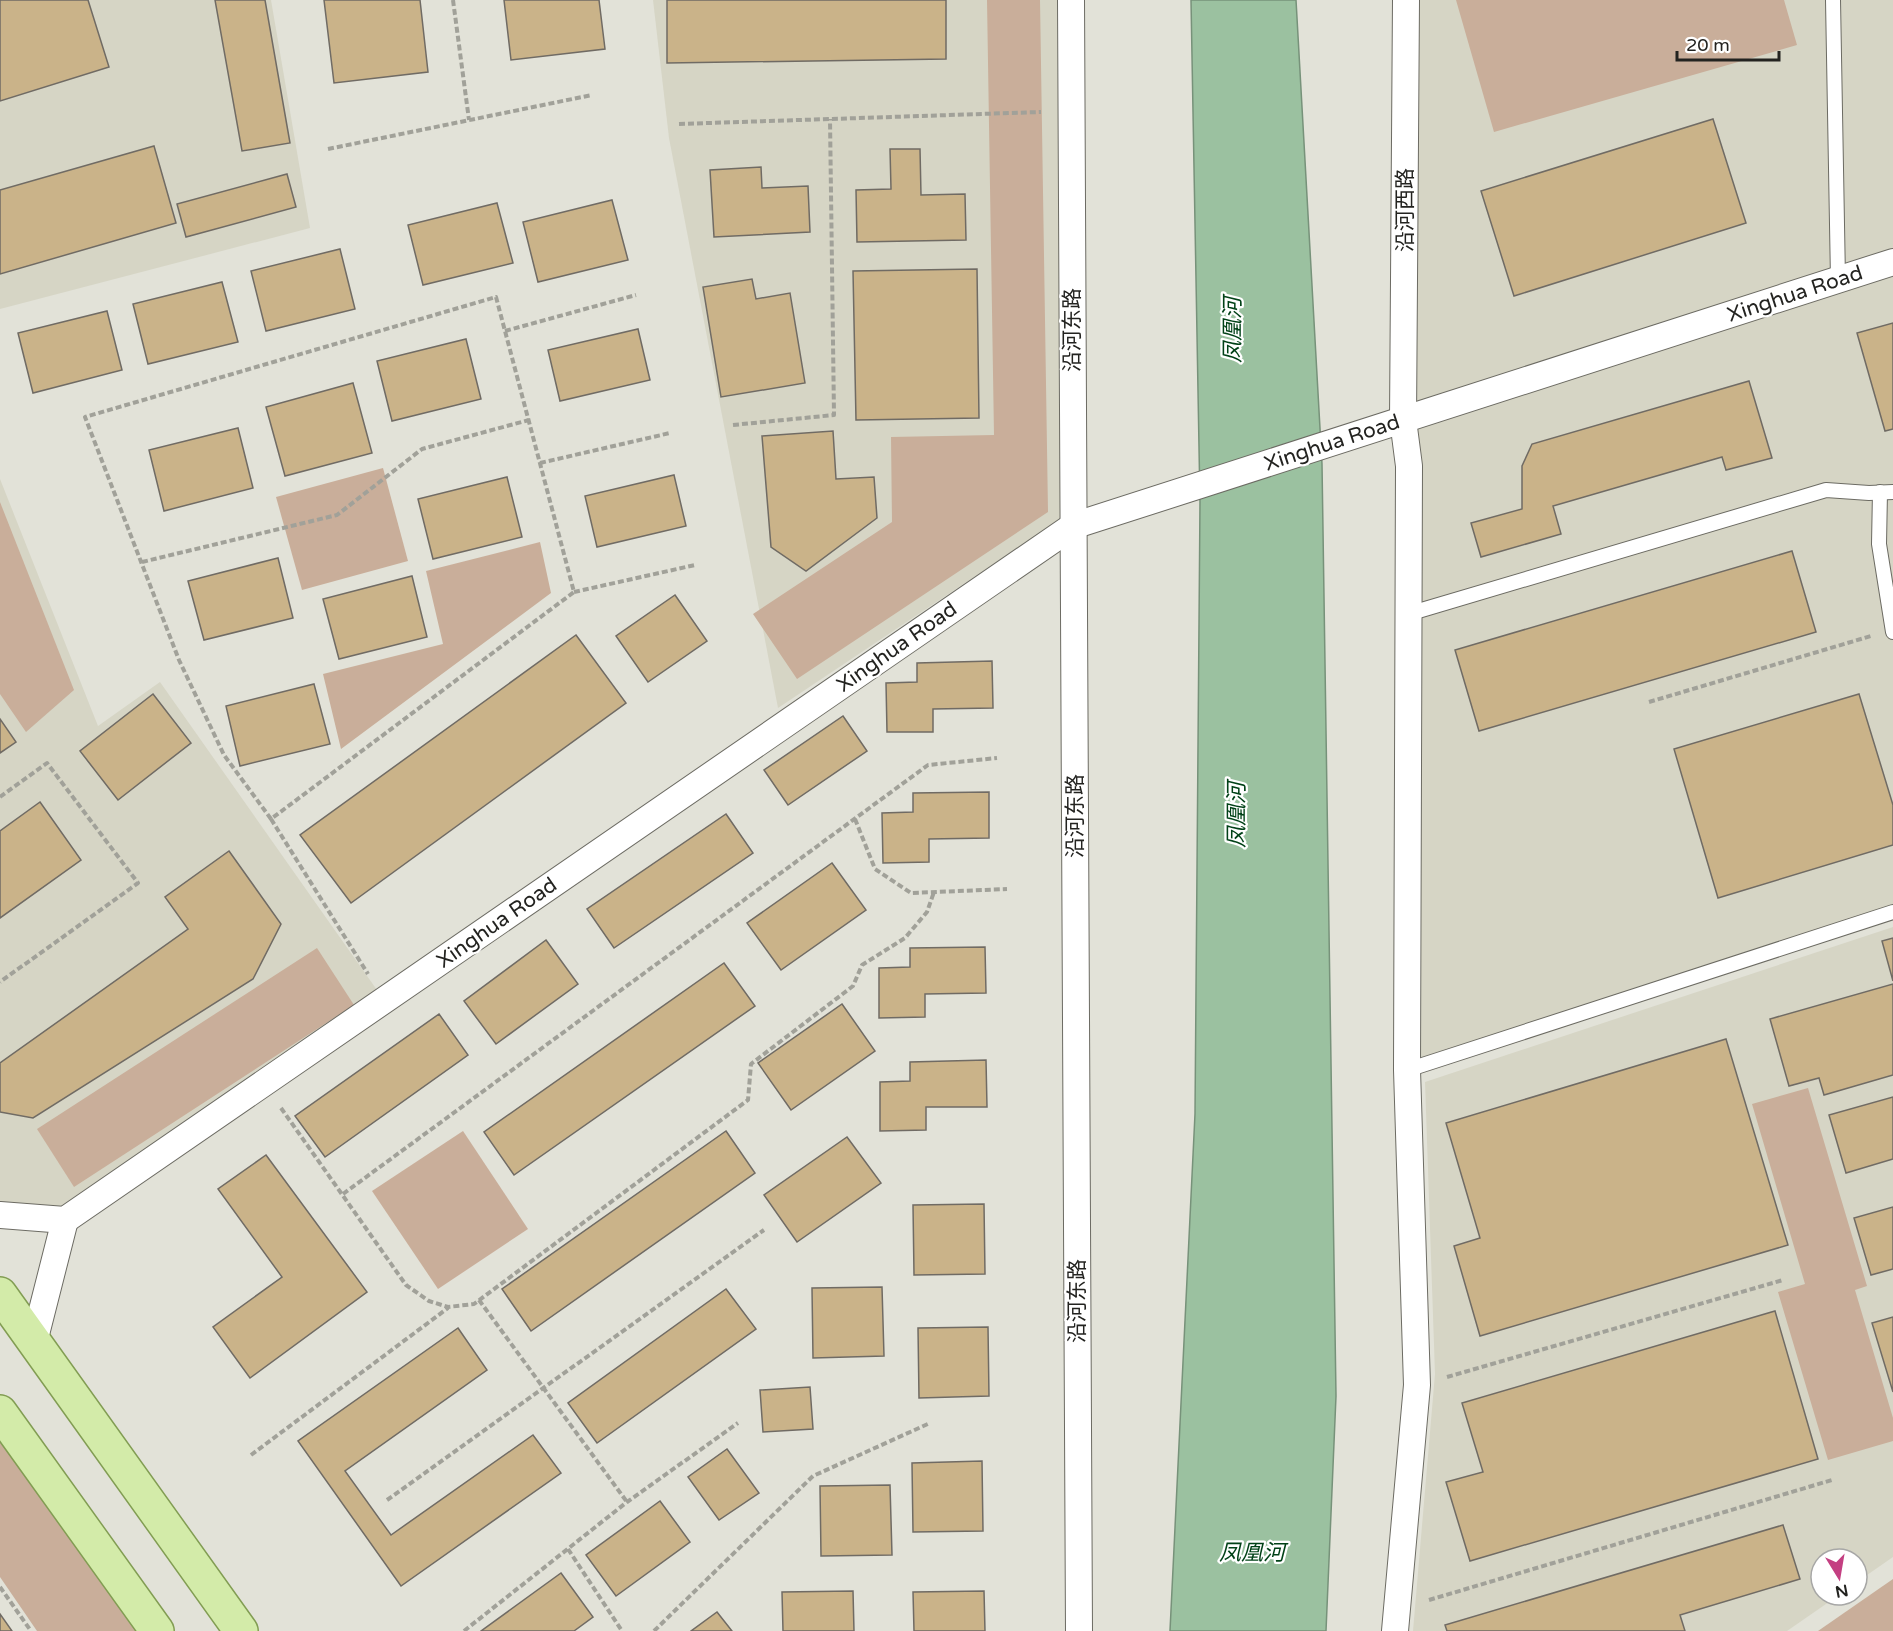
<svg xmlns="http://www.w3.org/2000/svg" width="1893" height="1631" font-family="'Varela Round','Noto Sans SC',sans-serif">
<rect width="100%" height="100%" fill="#e2e2d8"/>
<!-- built -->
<g fill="#d6d5c5">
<path d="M0,0h271l39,228 -310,81z"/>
<path d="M653,0h404l5,518 -284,190 -109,-570z"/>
<path d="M1417,0h476v905l-474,154 -4,-452z"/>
<path d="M0,479l98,247 62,-44 224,318 -319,220 -65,-5z"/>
<path d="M1893,927v630l-36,25v-23h-36v36h18l-52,36h-374l22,-257 -10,-292z"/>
</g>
<!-- green -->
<g fill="#c9ae9a">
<path d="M987,0h53l8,512 -251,167 -44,-65 139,-92 -1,-85 103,-2z"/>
<path d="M1456,0h328l13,45 -303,87z"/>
<path d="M383,468l25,93 -106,29 -26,-93z"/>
<path d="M0,502l74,188 -48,42 -26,-38z"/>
<path d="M540,542l11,51 -210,156 -18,-75 120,-30 -17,-73z"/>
<path d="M317,948l37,57 -280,182 -37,-58z"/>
<path d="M1808,1088l59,198 -12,4 38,128v23l-65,19 -50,-168 27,-8 -53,-180z"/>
<path d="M463,1131l65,98 -90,60 -66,-98z"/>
<path d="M0,1426l147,205h-110l-37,-54z"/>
<path d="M1893,1579v52h-75z"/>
</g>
<!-- water -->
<path fill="#9bc1a0" stroke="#77927a" stroke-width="1.5" d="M1191,0h105l26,464 14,932 -10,235h-156l25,-517 5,-612z"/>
<!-- building -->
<g fill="#cab389" stroke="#706b64" stroke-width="1.5">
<path d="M0,0h88l21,67 -109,34z"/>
<path d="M215,0h50l25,143 -48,8z"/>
<path d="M324,0h96l8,72 -94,11z"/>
<path d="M504,0h95l6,49 -94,11z"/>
<path d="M667,0h279v59l-279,4z"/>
<path d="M1713,119l33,104 -232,73 -33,-105z"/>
<path d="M154,146l22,77 -176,51v-84z"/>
<path d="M890,149h30l1,46 44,-1 1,46 -109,2 -1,-52 35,-1z"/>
<path d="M761,167l1,21 46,-2 2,46 -96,5 -4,-67z"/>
<path d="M287,174l9,33 -110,30 -9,-33z"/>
<path d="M612,200l16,60 -90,22 -15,-60z"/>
<path d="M497,203l16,60 -90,22 -15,-60z"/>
<path d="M340,249l15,60 -89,22 -15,-60z"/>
<path d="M977,269l2,149 -123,2 -3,-149z"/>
<path d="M752,279l4,20 34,-6 15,90 -84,14 -18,-110z"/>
<path d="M222,282l16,60 -90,22 -15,-60z"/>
<path d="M107,311l15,59 -89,23 -15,-60z"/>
<path d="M1893,323v106l-8,2 -28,-98z"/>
<path d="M638,329l12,51 -90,21 -12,-51z"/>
<path d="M466,339l15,60 -89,22 -15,-60z"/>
<path d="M1749,381l23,77 -46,12 -4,-13 -169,49 8,28 -80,23 -10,-34 51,-14v-43l10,-22z"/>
<path d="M353,383l19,70 -87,23 -19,-69z"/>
<path d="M238,428l15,60 -89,23 -15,-61z"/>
<path d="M833,431l3,48 38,-2 3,41 -71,53 -35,-24 -9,-111z"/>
<path d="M674,475l12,51 -89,21 -12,-51z"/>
<path d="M507,477l15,60 -89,22 -15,-60z"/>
<path d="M1792,551l24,81 -337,99 -24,-81z"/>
<path d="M278,558l15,60 -89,22 -16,-59z"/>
<path d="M412,576l15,61 -88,22 -16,-60z"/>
<path d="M675,595l32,46 -59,41 -32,-46z"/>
<path d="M576,635l50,68 -275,200 -51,-68z"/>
<path d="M992,661l1,47 -60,1v23h-46l-1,-49 31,-1v-19z"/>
<path d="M314,684l16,60 -90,22 -14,-60z"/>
<path d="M153,694l38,49 -73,57 -38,-49z"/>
<path d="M1859,694l34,111v40l-175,53 -44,-149z"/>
<path d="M843,716l24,35 -79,54 -24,-35z"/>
<path d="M0,719l16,23 -16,11z"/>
<path d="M989,792v46l-60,1v23l-46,1 -1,-50 31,-1v-19z"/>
<path d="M40,802l41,58 -81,58v-87z"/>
<path d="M726,814l27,39 -139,95 -27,-39z"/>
<path d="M229,851l52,73 -28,55 -220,139 -33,-6v-49l188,-134 -23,-32z"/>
<path d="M832,863l34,47 -85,60 -34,-47z"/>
<path d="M1893,938v43l-11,-40z"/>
<path d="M546,940l32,44 -82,60 -32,-43z"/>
<path d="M985,947l1,46 -61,1v23l-46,1v-50l31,-1v-19z"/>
<path d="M724,963l31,43 -241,169 -30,-43z"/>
<path d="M1893,984v91l-69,20 -5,-17 -30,8 -19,-67z"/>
<path d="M842,1004l33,47 -84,59 -33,-47z"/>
<path d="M439,1014l29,41 -143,102 -30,-41z"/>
<path d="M1726,1039l62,206 -308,91 -26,-90 26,-8 -34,-115z"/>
<path d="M986,1060l1,47h-61v23l-46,1v-49l30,-1v-19z"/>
<path d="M1893,1097v62l-47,14 -17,-58z"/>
<path d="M726,1131l29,42 -224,158 -29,-42z"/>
<path d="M847,1137l34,46 -84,59 -33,-47z"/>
<path d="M266,1155l101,137 -117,86 -37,-51 69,-50 -64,-88z"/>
<path d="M984,1204l1,70 -71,1 -1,-70z"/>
<path d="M1893,1207v62l-22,6 -17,-57z"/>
<path d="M882,1287l2,69 -71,2 -1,-70z"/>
<path d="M726,1289l30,40 -159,114 -29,-40z"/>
<path d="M1775,1311l43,148 -348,102 -24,-79 37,-10 -21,-69z"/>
<path d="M1893,1317v75l-21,-69z"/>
<path d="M988,1327l1,69 -70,2 -1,-70z"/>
<path d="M458,1328l29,42 -142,101 46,64 142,-100 28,38 -160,113 -103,-145z"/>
<path d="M810,1387l3,42 -50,3 -3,-42z"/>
<path d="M727,1449l32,44 -40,27 -31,-43z"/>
<path d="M982,1461l1,70 -70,1 -1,-69z"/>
<path d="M890,1485l2,70 -71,1 -1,-70z"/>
<path d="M660,1501l30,41 -74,54 -30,-41z"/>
<path d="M1783,1525l17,54 -120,36 5,16h-238l-2,-6z"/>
<path d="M561,1573l32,44 -19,14h-93z"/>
<path d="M853,1591l1,40h-71l-1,-39z"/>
<path d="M984,1591l1,40h-71l-1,-39z"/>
<path d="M717,1612l15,19h-41z"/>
<path d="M0,1614l12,17h-12z"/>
</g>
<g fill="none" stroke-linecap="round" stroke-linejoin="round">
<defs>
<g id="lane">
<path d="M1833,0l5,280"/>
<path d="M1880,492l-1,52 14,88"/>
<path d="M1408,614l418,-124 43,3 24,-1"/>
<path d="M1407,1070l486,-158"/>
</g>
<g id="street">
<path d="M1071,0l8,1631"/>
<path d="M0,1215l65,5 1008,-694 820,-264"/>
<path d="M34,1342l31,-122"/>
<path d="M1395,1631l22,-246 -10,-315 2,-604 -6,-46 3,-420"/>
</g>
<g id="primary">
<path d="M0,1294l241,337"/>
<path d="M0,1412l157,219"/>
</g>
</defs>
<!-- lane casing -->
<use href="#lane" stroke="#6c6b63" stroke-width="16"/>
<!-- street casing -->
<use href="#street" stroke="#6c6b63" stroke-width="28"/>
<!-- primary casing -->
<use href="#primary" stroke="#829d53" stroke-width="36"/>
<!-- path -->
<g stroke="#a1a199" stroke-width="4" stroke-dasharray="6 3" stroke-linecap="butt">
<path d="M453,0l16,120"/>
<path d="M679,124l362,-12"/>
<path d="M328,149l264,-54"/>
<path d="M505,331l131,-36"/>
<path d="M733,425l101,-10 -4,-296"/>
<path d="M540,463l130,-30"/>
<path d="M142,562l195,-47 85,-66 107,-29"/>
<path d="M574,592l121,-27"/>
<path d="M1649,702l222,-66"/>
<path d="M0,797l47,-34 91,120 -138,99"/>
<path d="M271,819l-47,-64 -45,-95 -94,-243 411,-120 78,295 -303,227 97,155"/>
<path d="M855,819l20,50 36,24 96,-4"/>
<path d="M281,1108l125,177 23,16 19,6 26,-3 274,-204 3,-36 102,-78 9,-21 43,-27 22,-26 7,-20"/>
<path d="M343,1194l585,-429 69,-7"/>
<path d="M479,1300l148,202"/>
<path d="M1447,1377l336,-97"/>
<path d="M251,1455l197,-147"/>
<path d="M387,1500l377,-270"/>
<path d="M568,1549l54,82"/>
<path d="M0,1587l31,44"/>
<path d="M1429,1600l403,-120"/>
<path d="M464,1631l163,-129 111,-79"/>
<path d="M654,1631l159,-155 117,-53"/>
</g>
<!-- lane -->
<use href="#lane" stroke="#fff" stroke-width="14"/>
<!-- street -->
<use href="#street" stroke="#fff" stroke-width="26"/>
<!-- primary -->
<use href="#primary" stroke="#d3eba9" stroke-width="33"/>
</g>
<g text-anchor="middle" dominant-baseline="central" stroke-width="4.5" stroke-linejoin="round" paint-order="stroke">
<!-- street labels -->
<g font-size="21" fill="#232320" stroke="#fff">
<text transform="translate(1405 210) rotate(-90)">沿河西路</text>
<text transform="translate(1795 294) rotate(-18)">Xinghua Road</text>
<text transform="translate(1072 330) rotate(-90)">沿河东路</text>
<text transform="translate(1332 443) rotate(-18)">Xinghua Road</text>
<text transform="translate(897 647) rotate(-35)">Xinghua Road</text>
<text transform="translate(1075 816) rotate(-90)">沿河东路</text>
<text transform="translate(497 923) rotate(-35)">Xinghua Road</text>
<text transform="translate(1077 1301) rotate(-90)">沿河东路</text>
</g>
<!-- water labels -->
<g font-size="22" font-style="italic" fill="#014117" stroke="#fff">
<text transform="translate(1233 330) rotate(-90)">凤凰河</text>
<text transform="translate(1237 815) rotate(-90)">凤凰河</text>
<text x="1252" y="1553">凤凰河</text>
</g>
</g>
<!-- north arrow -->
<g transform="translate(1839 1577) rotate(169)"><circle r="28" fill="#ffffff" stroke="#a7a7a6" stroke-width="1.5"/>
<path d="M0-4.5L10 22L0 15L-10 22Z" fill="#c43f82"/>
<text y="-9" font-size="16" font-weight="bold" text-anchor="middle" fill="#232320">N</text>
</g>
<!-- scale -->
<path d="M1677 51v9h102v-9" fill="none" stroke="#232320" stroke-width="3"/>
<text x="1686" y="51" font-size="18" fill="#232320" stroke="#ffffff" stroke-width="4.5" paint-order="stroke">20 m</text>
</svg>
